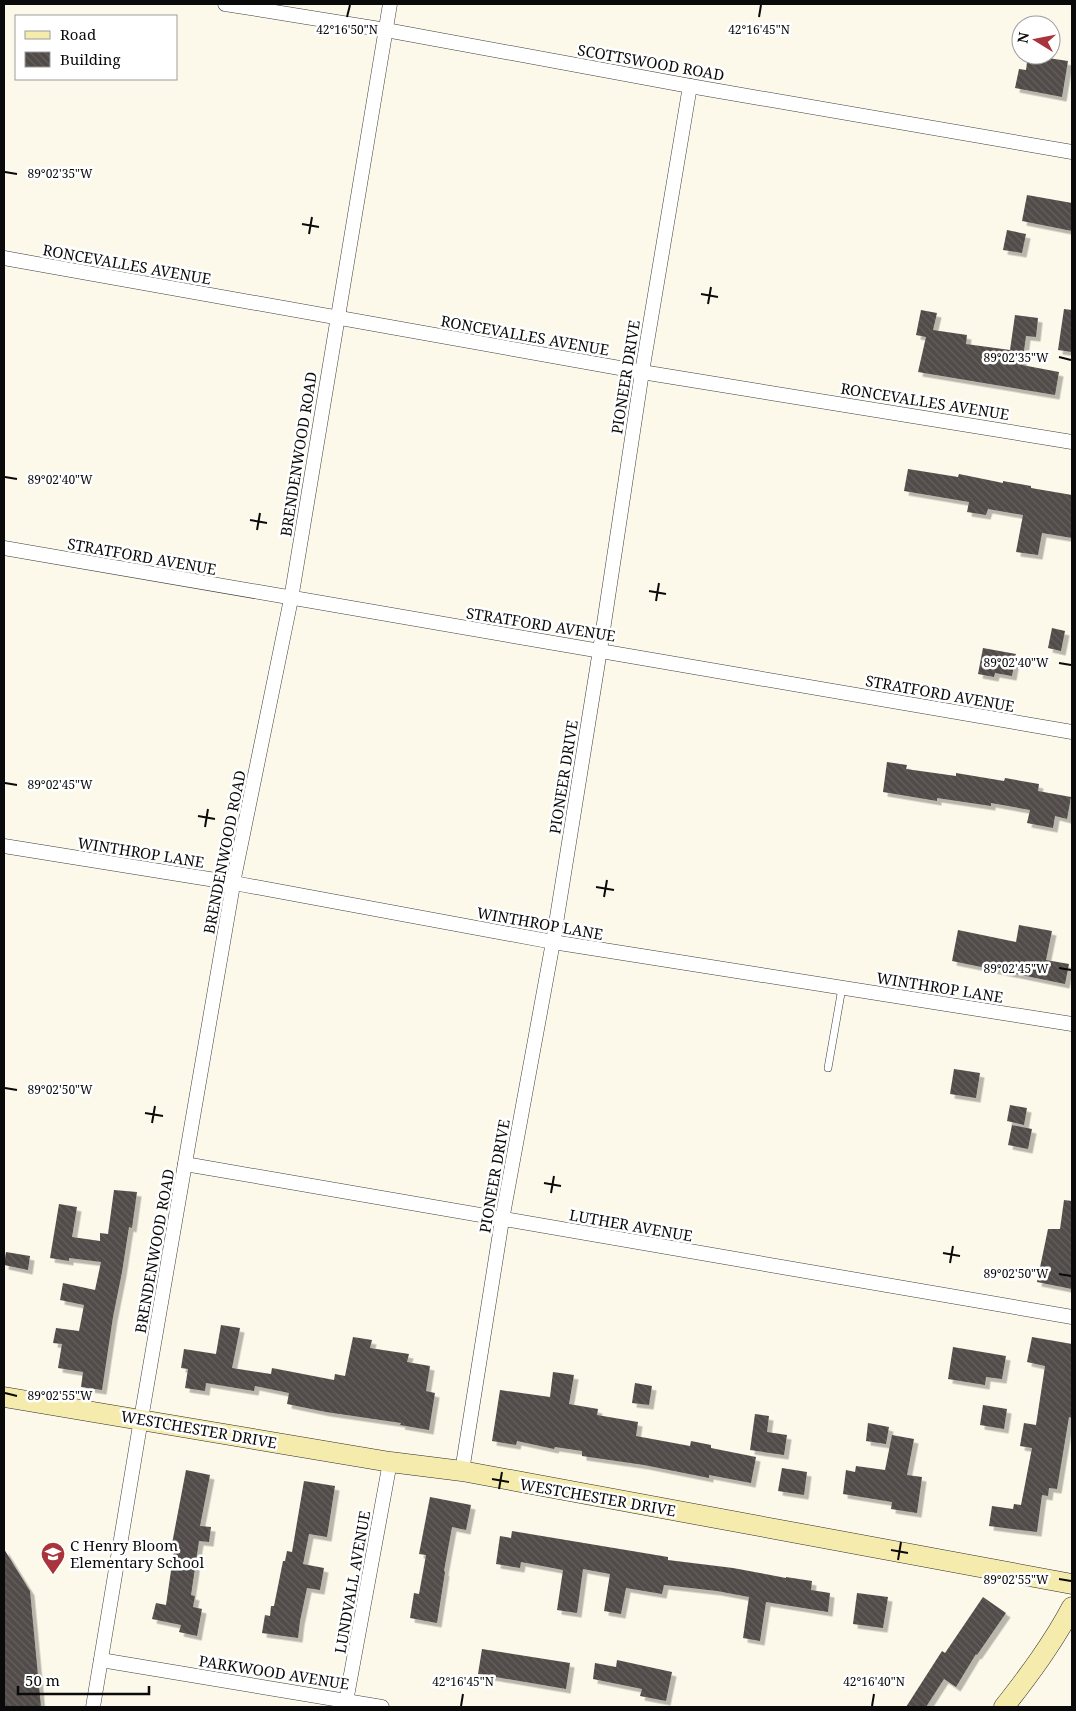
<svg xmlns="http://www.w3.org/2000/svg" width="1076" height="1711" font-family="'Noto Serif',serif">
<defs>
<pattern id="building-back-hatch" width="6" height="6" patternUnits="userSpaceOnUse" patternTransform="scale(1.25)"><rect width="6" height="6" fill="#514b48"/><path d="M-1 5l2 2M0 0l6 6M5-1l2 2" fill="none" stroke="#65605e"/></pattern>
<filter id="shadow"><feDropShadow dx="4.5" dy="4.5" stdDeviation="0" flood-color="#0004"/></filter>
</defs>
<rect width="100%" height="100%" fill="#fcf8ea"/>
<!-- building -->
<g fill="url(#building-back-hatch)" filter="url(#shadow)">
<path d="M1028,55l40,6 -6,36 -47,-9 4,-19 7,1z"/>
<path d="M1027,195l45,8v28l-50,-10z"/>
<path d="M1007,230l19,4 -4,19 -19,-3z"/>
<path d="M1064,309l8,1v42l-14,-2z"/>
<path d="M921,310l16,3 -4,17 34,5 -1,9 44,6 5,-35 23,3 -2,19 -10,-1 -4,29 37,7 -4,23 -137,-23 8,-35 -10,-2z"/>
<path d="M908,469l50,8 1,-3 44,9v-2l28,5v2l41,7v43l-30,-5 -4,22 -22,-3 7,-37 -35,-6 -2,6 -19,-3 2,-10 -65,-11z"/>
<path d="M1052,628l13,3 -4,20 -13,-3z"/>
<path d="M983,648l33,6 -4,22 -17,-3 -1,4 -16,-3z"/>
<path d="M887,762l20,3 -1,4 50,7v-3l48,8 1,-3 34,6 -1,7 33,6 -4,22 -12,-3 -2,12 -26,-5 3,-13 -39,-7v3l-54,-8v3l-54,-9z"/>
<path d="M1019,925l33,6 -6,29 23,4 -4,20 -113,-23 6,-31 58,12z"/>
<path d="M954,1069l26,4 -4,25 -26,-4z"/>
<path d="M1010,1105l17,3 -3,17 -17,-4z"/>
<path d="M1012,1125l20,4 -4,20 -20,-4z"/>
<path d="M114,1190l23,2 -5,36 -3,-1 -7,45 -9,45 -11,73 -21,-3 2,-15 -25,-4 4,-24 -9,-1 3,-15 23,3 5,-26 -24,-5 3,-17 32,7 6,-28 -32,-4v3l-19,-3 9,-54 18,3 -5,30 28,4v-8l8,1z"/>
<path d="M1064,1200l8,1v88l-35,-7 11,-53h12z"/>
<path d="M6,1252l24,4 -2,14 -24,-5z"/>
<path d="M221,1325l19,3 -8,40 39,6 1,-6 62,12 1,-6 10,2 8,-39 19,3 -2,8 39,6 -2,8 23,4 -4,25 9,2 -6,37 -29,-5 1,-2 -75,-11 -39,-8 2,-11 -34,-7 -1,5 -48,-8 -1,8 -20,-3 3,-19 -7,-1 3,-19 32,5z"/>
<path d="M1032,1337l40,7v74l-3,-1 -12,72 -8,-1 -1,8 -6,-1 -5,37 -48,-6 3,-20 21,3 1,-5 7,1 11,-57 -12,-2 4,-23 12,2 9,-59 -18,-4z"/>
<path d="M953,1347l53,9 -4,23 -16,-2 -1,8 -37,-6z"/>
<path d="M553,1372l21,3 -5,29 29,5 -1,6 41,7 -2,14 54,10 1,-5 20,4v3l45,9 -5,26 -42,-8v3l-65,-13 -62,-9v-5l-27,-4 -1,2 -37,-8 -1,4 -24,-4 8,-51 50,7z"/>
<path d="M635,1383l17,3 -3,19 -17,-2z"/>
<path d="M983,1405l24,4 -3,20 -24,-4z"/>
<path d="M755,1414l14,2 -2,16 20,3 -3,20 -34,-5z"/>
<path d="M868,1423l21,4 -3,17 -20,-3z"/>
<path d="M892,1435l22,4 -7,36 15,2 -5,36 -26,-4 1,-7 -49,-8 3,-24 9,2 1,-6 29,4z"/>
<path d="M782,1468l25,4 -3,23 -26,-4z"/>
<path d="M186,1470l24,5 -10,51 11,1 -2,15 -10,-1 -8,54 4,1 -2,11 9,2 -5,27 -18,-4 2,-7 -29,-6 4,-16 10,2 8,-55 -3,-1z"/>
<path d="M304,1481l31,5 -8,51 -18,-3 -6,30 21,4 -4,22 -13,-2 -7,33 -2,17 -36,-5 3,-18 5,1 1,-10h3l9,-45h2l2,-10 5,1z"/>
<path d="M430,1497l41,8 -5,25 -14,-3 -8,44 1,1 -8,51 -27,-5 4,-25 5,1 7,-39 -7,-1z"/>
<path d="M512,1531l156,26v3l65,8 53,10v-1l26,4 -1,9 19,3 -2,19 -62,-10 -6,39 -17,-3 6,-41 -32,-6 -53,-6 -2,9 -36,-6 -5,26 -17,-3 6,-37 -27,-5 -6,44 -20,-3 6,-40 -42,-8 -1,6 -24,-4 4,-28 11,2z"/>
<path d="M4,1549l26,42 11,116h-37z"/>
<path d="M857,1593l31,4 -5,31 -30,-4z"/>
<path d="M983,1597l23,16 -29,42 -1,-1 -20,33 -12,-8 -18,28h-20l36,-56 3,2z"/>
<path d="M482,1649l88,14 -4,26 -88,-15z"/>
<path d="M617,1660l55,12 -6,29 -26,-5 2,-7 -49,-10 2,-16 21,4z"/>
</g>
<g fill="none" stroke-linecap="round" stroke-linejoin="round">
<defs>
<path id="lane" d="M828,1068l14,-80"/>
<g id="street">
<path d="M225,4l161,26 304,56 382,66"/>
<path d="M4,258l638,114 430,70"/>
<path d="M4,548c356,63 712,122 1068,184"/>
<path d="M4,846l230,37 319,59 519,82"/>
<path d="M185,1164l887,153"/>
<path d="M462,1471l40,-251 51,-278 47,-292 42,-278 48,-286"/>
<path d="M101,1660l281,47"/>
<path d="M93,1707l48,-288 94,-546 56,-274 99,-595"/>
<path d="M345,1707l45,-245"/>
</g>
<g id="secondary">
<path d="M4,1397l386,65 72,9 610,113"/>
<path d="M1004,1707c25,-32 49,-64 68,-100"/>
</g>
</defs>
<!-- lane casing -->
<use href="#lane" stroke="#3d3d3d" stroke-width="8"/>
<!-- street casing -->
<use href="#street" stroke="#3d3d3d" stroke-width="15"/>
<!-- secondary casing -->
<use href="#secondary" stroke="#2c2c2c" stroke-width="21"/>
<!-- lane -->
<use href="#lane" stroke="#fff" stroke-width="7"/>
<!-- street -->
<use href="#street" stroke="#fff" stroke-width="14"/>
<!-- secondary -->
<use href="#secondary" stroke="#f5ebac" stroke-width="20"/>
</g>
<!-- ticks -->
<path fill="none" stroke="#0a0a0a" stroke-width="2" d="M347,17l3,-12M759,17l2,-12M5,172l12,2M302,224l17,3M309,234l3,-17M701,294l17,3M708,304l3,-17M1059,357l12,3M5,477l12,2M250,520l17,3M257,530l3,-17M649,591l17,3M656,601l3,-18M1059,663l12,2M5,783l12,2M198,816l17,3M205,827l3,-18M596,887l18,3M604,897l3,-17M1059,968l12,2M5,1088l12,2M145,1113l18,3M152,1123l3,-17M544,1183l17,3M551,1193l3,-17M943,1253l17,3M950,1263l3,-17M1059,1274l12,2M5,1393l12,3M492,1479l17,3M499,1489l3,-17M891,1550l17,3M898,1560l3,-18M1059,1579l12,2M461,1706l2,-12M872,1706l2,-12"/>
<!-- icons -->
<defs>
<symbol id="school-pin" viewBox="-11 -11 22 30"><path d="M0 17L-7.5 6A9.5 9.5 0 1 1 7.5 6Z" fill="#a9343c" stroke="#fff"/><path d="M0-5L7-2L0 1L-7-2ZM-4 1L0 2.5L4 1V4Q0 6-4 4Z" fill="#fff"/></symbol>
</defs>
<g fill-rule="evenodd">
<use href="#school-pin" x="39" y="1540" width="28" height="38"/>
</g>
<g text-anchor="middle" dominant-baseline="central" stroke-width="5" stroke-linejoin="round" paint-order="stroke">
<!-- street labels -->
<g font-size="15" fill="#0a0a0a" stroke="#fff">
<text transform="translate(651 62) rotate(10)">SCOTTSWOOD ROAD</text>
<text transform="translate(127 264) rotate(10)">RONCEVALLES AVENUE</text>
<text transform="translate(525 335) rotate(10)">RONCEVALLES AVENUE</text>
<text transform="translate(625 377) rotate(-81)">PIONEER DRIVE</text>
<text transform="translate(925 401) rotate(9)">RONCEVALLES AVENUE</text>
<text transform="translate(298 454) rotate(-81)">BRENDENWOOD ROAD</text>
<text transform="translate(142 556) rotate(10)">STRATFORD AVENUE</text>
<text transform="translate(541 624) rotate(9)">STRATFORD AVENUE</text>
<text transform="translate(940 693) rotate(10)">STRATFORD AVENUE</text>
<text transform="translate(563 777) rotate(-81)">PIONEER DRIVE</text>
<text transform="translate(141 852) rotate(9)">WINTHROP LANE</text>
<text transform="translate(224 852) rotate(-79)">BRENDENWOOD ROAD</text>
<text transform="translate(540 923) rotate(10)">WINTHROP LANE</text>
<text transform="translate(940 987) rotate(9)">WINTHROP LANE</text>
<text transform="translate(494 1176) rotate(-80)">PIONEER DRIVE</text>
<text transform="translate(631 1225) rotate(10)">LUTHER AVENUE</text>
<text transform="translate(154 1251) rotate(-80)">BRENDENWOOD ROAD</text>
<text transform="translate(199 1429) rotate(10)">WESTCHESTER DRIVE</text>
<text transform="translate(598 1497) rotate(10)">WESTCHESTER DRIVE</text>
<text transform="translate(352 1582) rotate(-80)">LUNDVALL AVENUE</text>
<text transform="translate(274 1672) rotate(9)">PARKWOOD AVENUE</text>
</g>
<!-- poi labels -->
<g font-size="15" fill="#0a0a0a" stroke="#fff" text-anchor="start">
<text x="70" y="1545">C Henry Bloom<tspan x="70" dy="17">Elementary School</tspan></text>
</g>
</g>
<g font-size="12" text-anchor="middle" fill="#0a0a0a" stroke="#fff" stroke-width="5" stroke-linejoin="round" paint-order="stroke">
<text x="347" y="34">42°16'50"N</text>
<text x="759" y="34">42°16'45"N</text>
<text x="60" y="178">89°02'35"W</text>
<text x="1016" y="362">89°02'35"W</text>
<text x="60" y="484">89°02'40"W</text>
<text x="1016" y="667">89°02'40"W</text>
<text x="60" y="789">89°02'45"W</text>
<text x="1016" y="973">89°02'45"W</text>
<text x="60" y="1094">89°02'50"W</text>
<text x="1016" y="1278">89°02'50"W</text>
<text x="60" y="1400">89°02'55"W</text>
<text x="1016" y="1584">89°02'55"W</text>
<text x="463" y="1686">42°16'45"N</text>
<text x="874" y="1686">42°16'40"N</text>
</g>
<!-- border -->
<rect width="1076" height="1711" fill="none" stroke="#0a0a0a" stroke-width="10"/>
<!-- legend -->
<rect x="15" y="15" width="162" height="65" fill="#ffffff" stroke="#9d9d9d"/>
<rect x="25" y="31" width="25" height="8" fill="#f5ebac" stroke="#9d9d9d"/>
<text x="60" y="40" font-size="15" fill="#0a0a0a">Road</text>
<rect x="25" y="52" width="25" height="15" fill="url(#building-back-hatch)" stroke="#9d9d9d"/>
<text x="60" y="65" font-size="15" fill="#0a0a0a">Building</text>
<!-- north arrow -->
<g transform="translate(1036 40) rotate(280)"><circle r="24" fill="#ffffff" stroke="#9d9d9d"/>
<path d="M0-4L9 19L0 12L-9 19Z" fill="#a9343c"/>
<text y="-8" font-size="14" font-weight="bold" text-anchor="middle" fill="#0a0a0a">N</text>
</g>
<!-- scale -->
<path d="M18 1686v8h131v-8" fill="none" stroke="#0a0a0a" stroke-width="2.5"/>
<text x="25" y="1686" font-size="15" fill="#0a0a0a" stroke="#ffffff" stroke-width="4" paint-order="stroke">50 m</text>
</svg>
